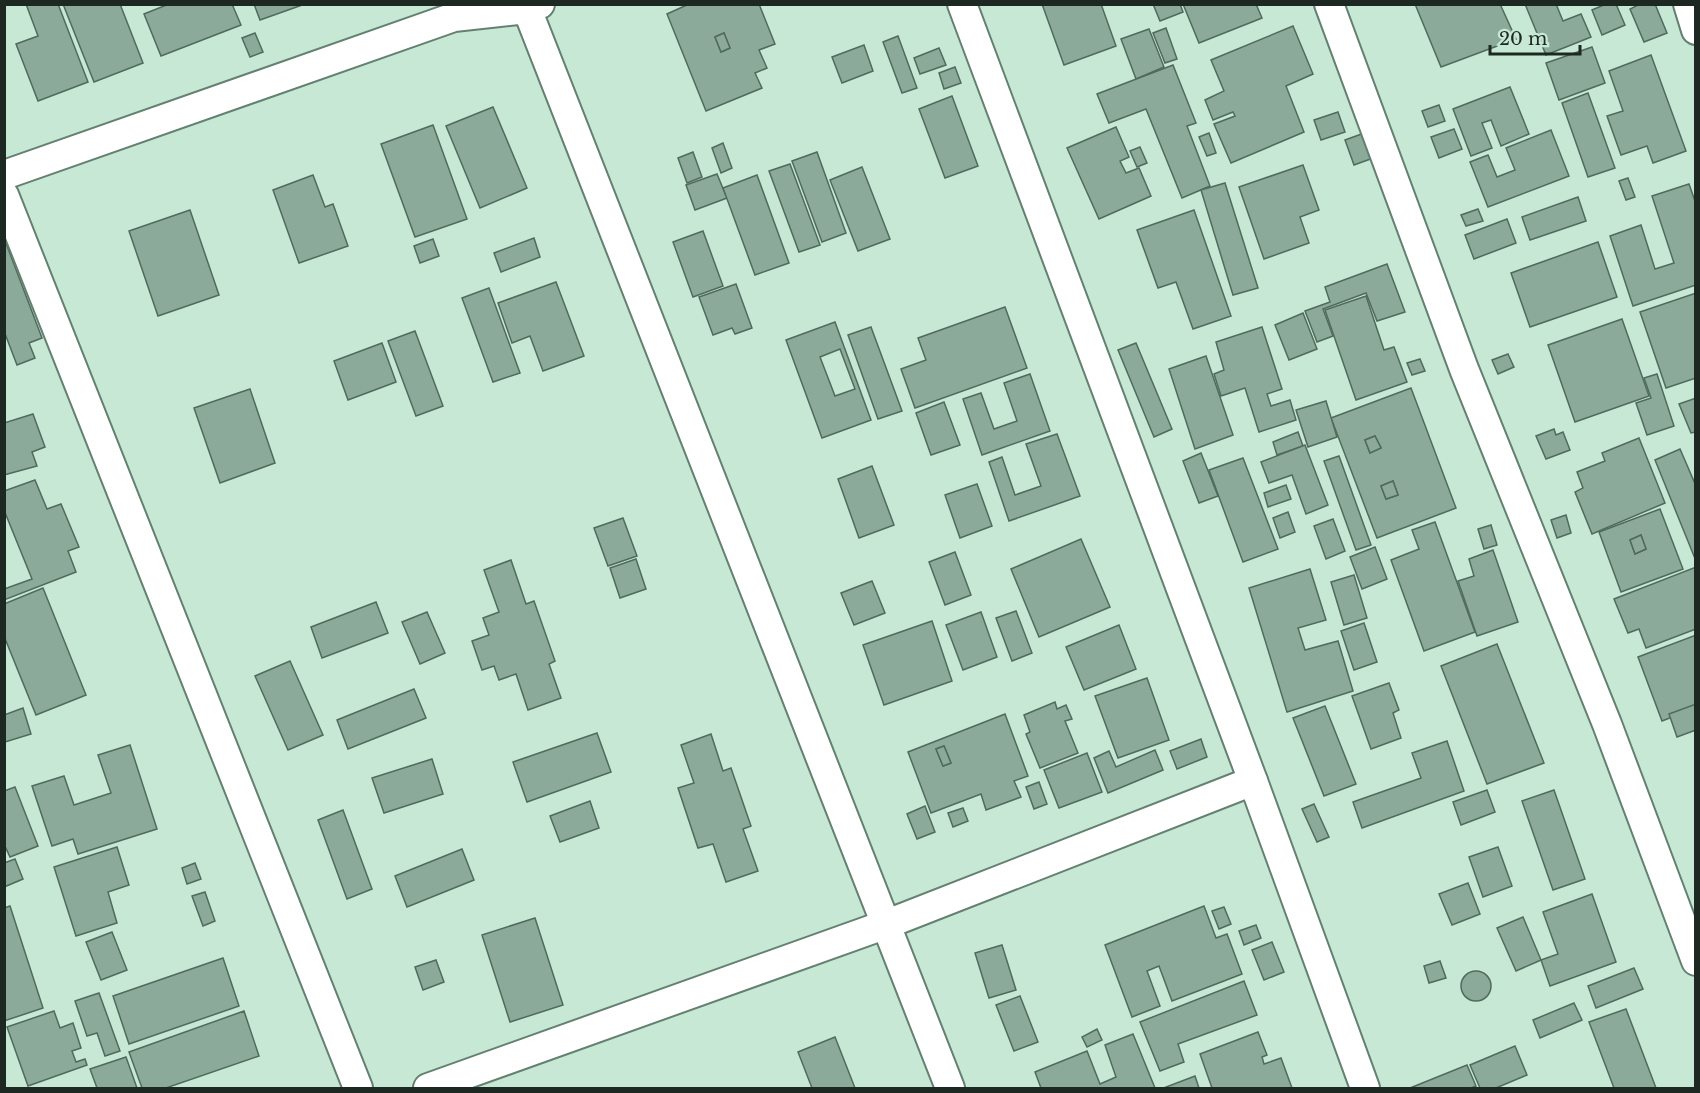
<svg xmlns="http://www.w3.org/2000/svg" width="1700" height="1093" font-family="'Libre Baskerville',serif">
<rect width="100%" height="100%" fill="#c8e8d6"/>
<!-- building -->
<g fill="#8caa99" stroke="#4f6b5c" stroke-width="1.5" fill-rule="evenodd">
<path d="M26,4h32l30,78 -50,19 -22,-57 22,-8z"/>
<path d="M63,4h57l23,59 -49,19z"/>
<path d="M169,4h63l9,21 -80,31 -17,-42z"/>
<path d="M254,4h51l-45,16z"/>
<path d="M689,4h70l16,40 -16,6 8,18 -12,5 7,15 -56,23 -39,-97zM724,33l6,15 -9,4 -6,-15z"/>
<path d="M1042,4h59l15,42 -52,19z"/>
<path d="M1153,4h27l3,8 -23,9z"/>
<path d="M1183,4h73l6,14 -63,25z"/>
<path d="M1415,4h85l16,35 -75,28z"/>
<path d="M1525,4h31l7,17 18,-7 10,23 -45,18z"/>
<path d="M1606,4h10l9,21 -23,10 -10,-25z"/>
<path d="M1640,4h15l12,29 -23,9 -14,-33z"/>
<path d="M1293,26l20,48 -27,12 18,46 -73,31 -17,-39 21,-8 -2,-4 -20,8 -8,-20 19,-9 -13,-31z"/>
<path d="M1166,28l11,31 -12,4 -12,-30z"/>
<path d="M1149,29l15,38 -28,12 -15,-40z"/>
<path d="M255,33l8,19 -13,5 -8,-19z"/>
<path d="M724,33l6,15 -9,4 -6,-15z"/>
<path d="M898,36l19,52 -15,5 -19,-51z"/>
<path d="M864,45l9,26 -31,12 -10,-26z"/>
<path d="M1592,47l13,36 -46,17 -13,-37z"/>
<path d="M939,48l7,17 -26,9 -6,-16z"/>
<path d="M1651,55l35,96 -33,12 -6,-17 -26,9 -14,-39 16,-5 -14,-40z"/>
<path d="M1173,65l23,58 -9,3 23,60 -28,12 -36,-89 -37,14 -12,-29z"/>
<path d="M955,67l6,16 -17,6 -5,-16z"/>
<path d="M1510,87l19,47 -28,12 -10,-26 -9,3 10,25 -21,8 -18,-47z"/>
<path d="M1588,93l27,75 -27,9 -26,-74z"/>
<path d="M952,96l26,70 -33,12 -26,-69z"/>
<path d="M1439,105l6,16 -17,6 -6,-16z"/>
<path d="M493,107l34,81 -47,20 -34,-82z"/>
<path d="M1338,112l7,20 -24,8 -7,-20z"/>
<path d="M433,125l34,94 -52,18 -34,-93z"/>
<path d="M1116,127l13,30 -9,4 6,12 13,-5 12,28 -52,23 -32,-71z"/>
<path d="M1454,129l8,20 -23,9 -8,-21z"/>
<path d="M1551,130l18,46 -81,31 -18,-45 18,-7 9,22 18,-7 -9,-22z"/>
<path d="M1367,132l9,25 -22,8 -9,-25z"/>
<path d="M1209,133l7,20 -9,3 -8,-19z"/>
<path d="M723,143l9,25 -11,5 -9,-25z"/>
<path d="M1140,147l7,16 -10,4 -7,-16z"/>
<path d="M693,152l9,25 -15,6 -9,-25z"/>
<path d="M817,152l29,81 -24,9 -30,-81z"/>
<path d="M790,164l30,81 -21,7 -30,-81z"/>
<path d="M1303,165l16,45 -19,7 9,26 -45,16 -25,-72z"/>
<path d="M862,167l28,72 -32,12 -28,-71z"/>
<path d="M717,174l10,24 -32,12 -9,-25z"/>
<path d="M313,175l12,32 8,-3 15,42 -49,17 -26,-73z"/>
<path d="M757,175l32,88 -34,12 -32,-87z"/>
<path d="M1628,178l7,19 -9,3 -7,-19z"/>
<path d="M1225,183l33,105 -25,7 -32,-105z"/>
<path d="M1689,184l7,20v81l-63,21 -23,-70 31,-11 14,44 19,-6 -22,-67z"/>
<path d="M1578,197l8,24 -56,19 -8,-23z"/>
<path d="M1478,209l5,12 -17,5 -5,-11z"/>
<path d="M190,210l29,85 -61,21 -29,-85z"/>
<path d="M1194,210l37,106 -38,13 -17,-47 -18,6 -21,-58z"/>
<path d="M1507,219l9,24 -42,16 -9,-24z"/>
<path d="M703,231l20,55 -30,11 -20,-55z"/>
<path d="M4,238l38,100 -13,5 6,15 -18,7 -13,-34z"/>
<path d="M534,238l6,19 -39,15 -7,-19z"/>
<path d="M433,239l6,17 -19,7 -6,-17z"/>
<path d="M1598,242l19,55 -87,30 -19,-54z"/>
<path d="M1387,264l18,48 -28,9 -11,-28 -43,16 10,27 -16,6 -12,-31 25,-9 -5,-15z"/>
<path d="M556,282l28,74 -41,15 -13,-35 -18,7 -14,-40z"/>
<path d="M736,284l16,44 -17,6 -3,-6 -19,7 -14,-38z"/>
<path d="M489,288l31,85 -27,9 -31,-84z"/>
<path d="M1696,293v85l-30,10 -26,-76z"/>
<path d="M1366,296l18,54 10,-3 13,35 -51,18 -31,-90z"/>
<path d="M1005,307l22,61 -112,40 -14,-39 25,-9 -8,-22z"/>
<path d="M1303,313l14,36 -28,11 -14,-35z"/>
<path d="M1622,319l27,77 -74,26 -27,-77z"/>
<path d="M835,322l36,98 -49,18 -36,-98zM840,349l15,40 -20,7 -15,-39z"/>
<path d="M871,327l31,84 -24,8 -30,-84z"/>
<path d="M1262,327l20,62 -15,5 4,12 19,-6 6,20 -37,12 -14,-44 -24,8 -7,-22 10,-4 -8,-28z"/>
<path d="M415,331l28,75 -27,10 -28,-75z"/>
<path d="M382,343l14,39 -48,18 -14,-39z"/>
<path d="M1136,343l36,86 -18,8 -36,-87z"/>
<path d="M1508,354l6,13 -16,7 -6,-14z"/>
<path d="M1206,356l27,79 -38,14 -26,-80z"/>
<path d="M1420,359l5,12 -13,4 -5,-12z"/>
<path d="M1030,374l20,57 -68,24 -19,-56 18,-6 13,36 23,-8 -13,-38z"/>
<path d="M1657,374l17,52 -27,9 -11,-32 15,-5 -7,-20z"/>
<path d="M1411,388l45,120 -79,30 -46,-120zM1375,436l6,12 -11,5 -5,-13zM1393,481l5,14 -12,4 -5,-13z"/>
<path d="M250,389l25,74 -55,20 -26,-75z"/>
<path d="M1696,398v34l-5,1 -12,-29z"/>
<path d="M1326,401l11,36 -29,10 -12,-37z"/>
<path d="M944,402l16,43 -29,10 -15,-42z"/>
<path d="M33,414l12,33 -13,5 5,14 -33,9v-52z"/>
<path d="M1554,429l2,6 7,-3 7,18 -24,9 -10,-23z"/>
<path d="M1298,432l5,14 -26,9 -4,-13z"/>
<path d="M1057,434l23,62 -71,25 -20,-59 13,-5 13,38 26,-9 -15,-42z"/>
<path d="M1375,436l6,12 -11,5 -5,-13z"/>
<path d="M1639,438l26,65 -73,31 -17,-42 8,-4 -6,-16 28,-11 -3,-8z"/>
<path d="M1305,445l23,60 -22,9 -14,-39 -23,8 -8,-21z"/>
<path d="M1680,449l16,37v75l-41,-101z"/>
<path d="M1201,453l17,43 -19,7 -16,-42z"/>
<path d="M1339,456l32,89 -15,5 -32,-89z"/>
<path d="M1243,458l35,91 -35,13 -34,-92z"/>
<path d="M872,466l22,59 -35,13 -21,-59z"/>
<path d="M35,480l12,29 14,-5 18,43 -11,4 8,21 -72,28v-11l28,-10 -28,-69v-19z"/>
<path d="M1393,481l5,14 -12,4 -5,-13z"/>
<path d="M977,484l15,42 -32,12 -15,-43z"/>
<path d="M1286,485l5,14 -23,8 -4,-14z"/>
<path d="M1660,509l23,60 -62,23 -22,-60zM1641,535l5,14 -11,5 -5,-14z"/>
<path d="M1288,512l7,20 -15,6 -7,-20z"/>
<path d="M1566,515l5,18 -14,5 -6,-18z"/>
<path d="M623,518l14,38 -29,10 -14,-38z"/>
<path d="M1333,519l12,32 -19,8 -12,-33z"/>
<path d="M1435,522l40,110 -51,19 -33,-91 28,-11 -7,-19z"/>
<path d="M1491,525l6,20 -13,4 -6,-20z"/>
<path d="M1641,535l5,14 -11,5 -5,-14z"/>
<path d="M1081,539l29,68 -71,30 -28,-68z"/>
<path d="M1375,547l12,32 -25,10 -12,-32z"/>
<path d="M1493,550l25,72 -41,14 -19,-55 16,-5 -5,-17z"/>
<path d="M955,552l16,43 -26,10 -16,-43z"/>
<path d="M636,559l10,30 -26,9 -10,-30z"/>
<path d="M511,560l15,44 8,-3 21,60 -6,3 12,34 -33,12 -12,-36 -17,6 -5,-14 -12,4 -10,-29 17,-6 -6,-17 16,-6 -15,-42z"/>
<path d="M1696,567v62l-50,19 -7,-19 -11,4 -14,-34z"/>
<path d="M1310,569l16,51 -28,8 7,22 33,-9 15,50 -66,21 -38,-124z"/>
<path d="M1354,575l13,43 -23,7 -13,-43z"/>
<path d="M872,581l13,32 -31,12 -13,-32z"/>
<path d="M43,588l43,107 -50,20 -32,-79v-32z"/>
<path d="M376,602l12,31 -66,25 -11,-31z"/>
<path d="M1016,611l16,42 -20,8 -16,-43z"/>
<path d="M427,612l18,41 -25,11 -18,-42z"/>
<path d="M981,612l16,45 -34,13 -17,-45z"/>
<path d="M932,621l20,60 -68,24 -21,-60z"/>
<path d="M1364,623l13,39 -23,8 -13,-39z"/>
<path d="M1119,625l17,44 -52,21 -18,-43z"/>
<path d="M1696,635v73l-34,13 -24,-64z"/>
<path d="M1497,644l47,119 -57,21 -46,-118z"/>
<path d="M290,661l33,74 -35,15 -33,-74z"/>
<path d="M1147,678l22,62 -51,18 -23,-62z"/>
<path d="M1389,683l10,27 -6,3 8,25 -30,11 -19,-53z"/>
<path d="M414,689l12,29 -78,31 -11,-29z"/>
<path d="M1055,702l2,7 9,-4 6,14 -7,2 13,32 -38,15 -14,-34 4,-2 -6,-17z"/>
<path d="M1696,704v26l-19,7 -8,-23z"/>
<path d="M1325,706l31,78 -32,12 -31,-78z"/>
<path d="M23,708l8,26 -26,8 -1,-27z"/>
<path d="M1005,714l23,62 -14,5 7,16 -35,13 -5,-16 -50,19 -23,-61zM944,746l7,17 -8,3 -7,-17z"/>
<path d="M597,733l14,39 -84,30 -14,-40z"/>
<path d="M711,734l12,37 8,-3 20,58 -8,3 15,42 -32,11 -13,-38 -15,4 -20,-60 16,-5 -13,-38z"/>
<path d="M1201,739l6,18 -30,12 -7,-18z"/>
<path d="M1447,741l17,50 -102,37 -9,-26 68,-24 -9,-25z"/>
<path d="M130,745l27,84 -79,25 -5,-15 -21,7 -20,-60 32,-10 10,29 37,-12 -13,-38z"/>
<path d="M944,746l7,17 -8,3 -7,-17z"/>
<path d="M1155,750l8,20 -55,23 -14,-35 15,-7 7,16z"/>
<path d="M1087,753l15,39 -43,16 -15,-38z"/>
<path d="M432,759l11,35 -59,19 -12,-35z"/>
<path d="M1039,782l8,22 -13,5 -8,-22z"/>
<path d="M15,787l23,59 -28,11 -6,-13v-53z"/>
<path d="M1487,790l8,22 -34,13 -8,-23z"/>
<path d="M1554,790l31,89 -32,11 -31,-89z"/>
<path d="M590,801l9,27 -39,14 -10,-26z"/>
<path d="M1314,804l15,33 -12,5 -15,-33z"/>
<path d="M925,806l10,26 -18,7 -10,-25z"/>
<path d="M963,808l5,13 -15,6 -5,-14z"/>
<path d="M343,810l29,79 -25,10 -29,-79z"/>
<path d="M117,847l12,38 -21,7 9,31 -41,13 -22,-69z"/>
<path d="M1498,847l14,39 -29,11 -14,-40z"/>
<path d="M462,849l12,31 -67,27 -12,-31z"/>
<path d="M15,859l8,20 -19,8v-24z"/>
<path d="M195,863l6,16 -14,5 -5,-16z"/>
<path d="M1468,883l12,31 -28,11 -13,-31z"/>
<path d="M205,892l10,29 -12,5 -11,-30z"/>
<path d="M1592,894l24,68 -66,24 -9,-26 17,-6 -15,-42z"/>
<path d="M10,906l33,102 -39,13v-113z"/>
<path d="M1204,906l12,32 11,-4 15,40 -70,27 -13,-35 -12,5 13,35 -28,11 -27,-72z"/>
<path d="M1224,907l7,17 -12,5 -7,-18z"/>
<path d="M1523,917l18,43 -25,11 -19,-43z"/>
<path d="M535,918l28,87 -53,17 -28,-87z"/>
<path d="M1256,925l5,13 -17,7 -5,-14z"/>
<path d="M112,932l15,38 -26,10 -15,-38z"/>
<path d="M1272,942l12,30 -20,8 -12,-30z"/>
<path d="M1002,945l14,45 -27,8 -14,-45z"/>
<path d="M223,958l16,48 -110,38 -16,-48z"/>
<path d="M436,960l8,22 -21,8 -8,-23z"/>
<path d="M1440,961l6,17 -17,5 -5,-17z"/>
<path d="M1634,968l9,21 -47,19 -8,-22z"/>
<circle cx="1476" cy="986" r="15"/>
<path d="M1244,981l13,34 -79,29 6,18 -24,9 -20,-49z"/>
<path d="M99,993l21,58 -15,5 -8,-23 -10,3 -12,-35z"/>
<path d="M1020,996l18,46 -24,9 -18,-46z"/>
<path d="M1574,1003l8,17 -42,18 -7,-18z"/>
<path d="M1626,1009l30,79h-42l-25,-66z"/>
<path d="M54,1011l6,17 13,-5 8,25 -9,3 4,11 9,-3 2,6 -59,21 -21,-59z"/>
<path d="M244,1011l15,45 -93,32h-24l-13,-36z"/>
<path d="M1097,1029l5,11 -15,7 -5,-10z"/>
<path d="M1258,1032l9,23 -5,2 2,7 17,-6 11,30h-80l-12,-34z"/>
<path d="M1133,1034l22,54h-114l-6,-16 52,-21 13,33 16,-7 -11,-32z"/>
<path d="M835,1037l20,51h-43l-14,-36z"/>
<path d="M1515,1046l12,29 -31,13h-16l-10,-23z"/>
<path d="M126,1057l11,31h-40l-7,-19z"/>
<path d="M1467,1065l9,21 -5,2h-61z"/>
<path d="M1195,1076l4,12h-32l-1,-1z"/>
</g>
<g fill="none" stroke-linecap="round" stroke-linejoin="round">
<defs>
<g id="minor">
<path d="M962,4l291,777 112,307"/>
<path d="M1329,4l135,365 143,355 89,237"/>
<path d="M1688,4l8,26"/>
<path d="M527,9l423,1079"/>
<path d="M4,175l450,-158 73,-8 13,-5"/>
<path d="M4,195l354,893"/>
<path d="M428,1088l459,-164 366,-143"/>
</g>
</defs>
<!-- minor casing -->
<use href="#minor" stroke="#638070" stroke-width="32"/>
<!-- minor -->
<use href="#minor" stroke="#fff" stroke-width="28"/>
</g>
<!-- border -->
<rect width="1700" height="1093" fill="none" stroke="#1c2821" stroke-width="12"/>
<!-- scale -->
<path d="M1490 45v9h90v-9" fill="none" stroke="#1c2821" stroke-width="3"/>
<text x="1499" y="45" font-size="18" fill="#1c2821" stroke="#c8e8d6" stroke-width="4.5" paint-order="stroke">20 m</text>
</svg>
